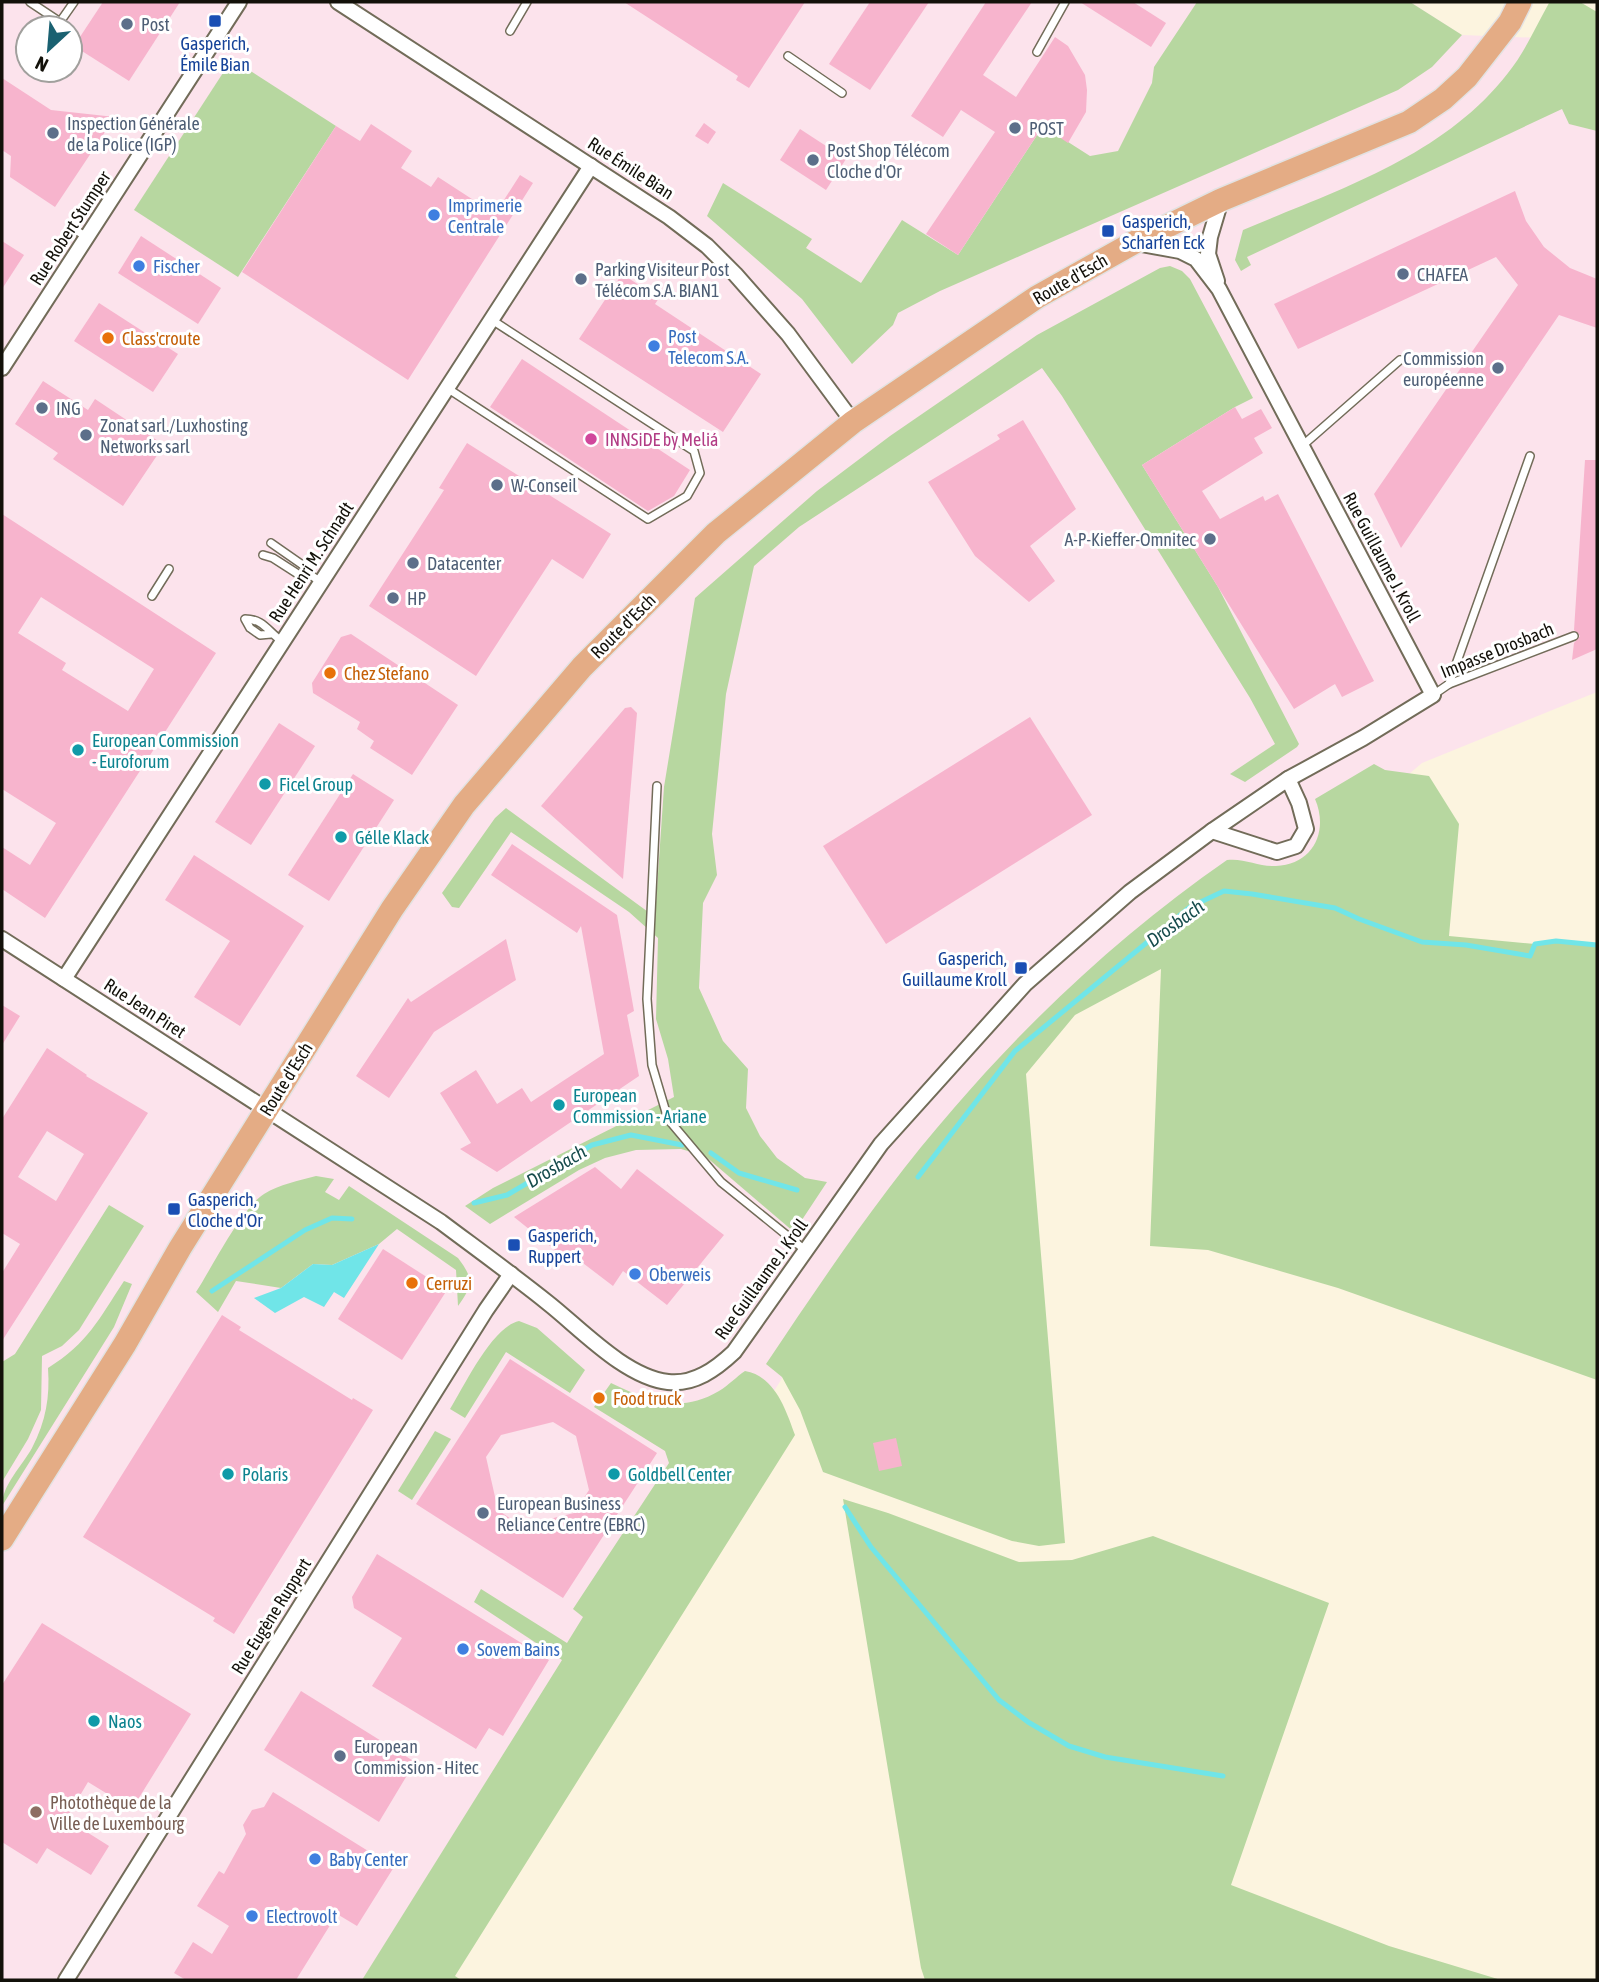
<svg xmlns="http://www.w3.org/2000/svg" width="1599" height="1982" font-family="'Asap Condensed',sans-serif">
<rect width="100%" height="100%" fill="#fcf4df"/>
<!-- commercial -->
<path fill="#fce3ec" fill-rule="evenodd" d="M2,2h1408l52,33 79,3 56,17v637l-175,71 -117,100 -241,140 -270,356 -386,621h-406zM28,28h42v42h-42z"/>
<!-- green -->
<g fill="#b7d7a0">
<path d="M1197,2h213l52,33 -30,32 -34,23 -458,201 -42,22 -5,12 -41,39 -50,-65 -95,-83 16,-33 89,56 -6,9 55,35 41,-63 56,35 85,-129 47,30 28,-5 34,-68 2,-16z"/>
<path d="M1554,2h26l17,10v119l-28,-7 -7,-15 -315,148 4,8 -10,6 -6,-11 8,-30c94,-40 200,-73 265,-157 17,-21 28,-47 41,-70z"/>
<path d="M232,59l104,67 -98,151 -104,-67z"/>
<path d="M1170,266l12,5 8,8 63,119 -18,9 -93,58 76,122 81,157 -2,3 -52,35 -15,-8 45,-30 -25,-46 -188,-302 -20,-28 -243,159 -45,39 -28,128 -14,140 5,41 -14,28 -4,85 24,53 25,28 -2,39 14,28 17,22 28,20 22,4 -33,50 -89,-76 -24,-7 -45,1 -31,8 -26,12 -89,54 -25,-18 28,-18 181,-91 -6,-38 -12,-40 2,-81 -29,-26 -118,-80 -52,76 -7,-1 -10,-14 53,-75 11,-10 149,109 9,-130 31,-189 122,-107 73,-55 147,-101 123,-67z"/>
<path d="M1374,764l11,6 44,6 30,48 -10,112 86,8 21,-3 41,4v435l-259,-92 -130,-38 -58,-4 11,-277 -86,46 -49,59 39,469 -26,3 -27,-5 -189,-69 -23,-62 -18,-33 -16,-13c59,-88 118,-176 188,-256 80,-93 172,-178 273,-248 18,-2 32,7 49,6 37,-1 53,-35 39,-67z"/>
<path d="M316,1176l18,3 -9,13 14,8 10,-14 109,72c16,21 15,27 0,48l-2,-36 -59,-41 -18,15 -47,21 -19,-1 -32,24 -45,-7 -18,31 -22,-20c17,-26 44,-82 68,-98 16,-10 34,-13 52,-18z"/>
<path d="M109,1205l35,21 -65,104 -17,16 -20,10 -1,54 -13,29 -26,43v-120l13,-8z"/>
<path d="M124,1281l8,3 -18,43 -112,179c0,-21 20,-40 30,-58 14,-27 18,-51 16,-80 40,-25 51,-49 76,-87z"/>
<path d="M519,1321l18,7 48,42 -15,23 -64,-41 -41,66 -15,-9c15,-24 42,-82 69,-88z"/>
<path d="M745,1371c30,5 41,39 50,64l-340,541 6,4h-99l200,-320 -88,-58 7,-13 86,54 16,-26 -10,-8 96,-146 -4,-12 -71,-44 17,-24c37,18 69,31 108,8 10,-6 17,-14 26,-20z"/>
<path d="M435,1431l16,8 -39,61 -14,-9z"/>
<path d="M843,1499l45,14 131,49 53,-2 81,-24 176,67 -98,282 158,61 112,34h-576l-4,-12z"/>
</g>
<!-- water -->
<path fill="#70e5e8" d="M379,1244l-35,54 -10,-6 -10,15 -20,-10 -29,16 -21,-15 27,-10 32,-24 19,1z"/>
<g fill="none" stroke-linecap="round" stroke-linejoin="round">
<!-- stream -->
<g stroke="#70e5e8" stroke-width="5">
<path d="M711,1153l28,20 58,17"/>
<path d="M918,1177l97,-126 175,-144 34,-16 28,3 83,14 24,11 63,23 44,3 64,11 5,-12 21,-3 41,4"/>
<path d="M474,1203l33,-8 85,-50 39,-10 51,10"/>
<path d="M212,1291l93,-61 27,-12 20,1"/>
<path d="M845,1507l26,40 128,153 29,22 41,24 36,11 118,19"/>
</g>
</g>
<!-- building -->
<g fill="#f7b4cd" fill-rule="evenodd">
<path d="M103,2h77l-51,79 -55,-35z"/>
<path d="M624,2h181l-56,86 -13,-8 2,-4z"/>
<path d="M870,2h59l-59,88 -41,-26z"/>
<path d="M986,2h46l-49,73 33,22 39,-60 13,9 17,29 2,15 -1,22 -18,31 -25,-17 -85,129 -32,-21 69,-102 -34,-22 -18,27 -32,-21z"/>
<path d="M1080,2h53l33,21 -15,24z"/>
<path d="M2,78l49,32 64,7 -60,90 -45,-30 1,-21 -9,-6z"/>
<path d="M704,123l12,9 -8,12 -13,-8z"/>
<path d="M371,124l41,27 -11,17 30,19 7,-10 57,37 25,-39 13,8 -125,197 -166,-108 94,-146 24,15z"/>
<path d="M800,129l46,30 -20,31 -46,-30z"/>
<path d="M1515,191l11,30 18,26 26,21 27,11v49l-38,-13 -158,233 -27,-54 144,-209 -22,-28 -198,92 -24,-45z"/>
<path d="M141,236l80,52 -23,36 -80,-51z"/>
<path d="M2,241l22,14 -22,34z"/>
<path d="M622,274l37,24 -4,6 106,70 -38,58 -144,-93z"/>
<path d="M99,303l79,51 -25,38 -79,-51z"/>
<path d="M522,359l168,111 -16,26 -26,15 -158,-104z"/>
<path d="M43,381l45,29 7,-11 69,46 -41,61 -70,-47 5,-6 -43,-29z"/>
<path d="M1235,407l7,12 19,-10 11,19 -18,10 9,15 -61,38 18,28 43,-23 2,5 13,-7 96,187 -32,16 -7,-13 -41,25 -152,-244z"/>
<path d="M1023,420l53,89 -46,37 25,35 -26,21 -54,-46 -47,-74 72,-43 -3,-4z"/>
<path d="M467,443l144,91 -28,45 -31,-20 -76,117 -107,-70 75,-116 -5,-2z"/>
<path d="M1585,460h12v189l-25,11 2,-17 6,-7 -6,-6z"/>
<path d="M2,514l214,139 -171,265 -43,-29v-42l28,18 26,-42 -54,-34zM41,597l113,72 -26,42 -66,-41 4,-7 -48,-30z"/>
<path d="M351,634l107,71 -46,70 -42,-27 4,-7 -17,-12 3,-7 -47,-29 -1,-10 29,-46z"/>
<path d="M631,707l6,6 -14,166 -82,-73 84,-98z"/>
<path d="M1030,717l62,98 -206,129 -63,-98z"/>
<path d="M279,723l36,23 -64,99 -36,-23z"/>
<path d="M353,774l41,26 -65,101 -41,-26z"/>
<path d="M512,844l105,71 17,96 -7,4 12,61 -142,96 -37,-23 11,-6 -31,-50 36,-23 21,34 25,-16 9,14 73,-48 -23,-128 -4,7 -86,-58z"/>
<path d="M194,855l110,71 -64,100 -46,-29 36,-56 -65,-41z"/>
<path d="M506,939l10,41 -82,52 -45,66 -33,-22 52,-78 3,4z"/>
<path d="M2,1005l18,11 -18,29z"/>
<path d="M47,1048l40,27 -1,1 62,37 -146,228v-68l18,-29 -18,-11v-114zM47,1131l37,23 -28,47 -38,-24z"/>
<path d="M595,1167l26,22 16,-20 87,66 -57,70 -44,-34 -10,15 -38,-29 -5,5 -56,-45z"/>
<path d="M383,1249l64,41 -45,70 -64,-41z"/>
<path d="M222,1315l19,12 -2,3 113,70 1,-2 20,12 -139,224 -21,-13 2,-3 -132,-81z"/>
<path d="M510,1359l147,94 -94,145 -147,-94zM553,1422l23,14 13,54 -15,23 -53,13 -23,-16 -12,-53 15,-22z"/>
<path d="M896,1438l6,28 -23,5 -6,-28z"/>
<path d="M377,1554l172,106 -46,76 -14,-8 -13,21 -104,-63 30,-48 -48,-30 -2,-11z"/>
<path d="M42,1623l149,91 -59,95 -44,-27 -22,37 43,27 -18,29 -44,-27 -10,16 -35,-22v-157z"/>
<path d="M301,1691l114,71 -36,60 -115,-72z"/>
<path d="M273,1792l121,75 -37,59 -20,-12 -41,66h-110l-12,-7 19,-31 19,12 17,-28 -32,-20 22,-35 5,3 22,-40 -3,-9 9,-15 12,-3z"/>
</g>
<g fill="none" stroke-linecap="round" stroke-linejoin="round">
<defs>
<g id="service">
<path d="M30,2l30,20 14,-20"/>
<path d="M510,31l17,-29"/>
<path d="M1037,52l28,-50"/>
<path d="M788,56l54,37"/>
<path d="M72,228l15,9"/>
<path d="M447,388l201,131 39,-23 13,-23 -6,-22 -202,-131"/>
<path d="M1302,446l98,-86"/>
<path d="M271,543l33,23 5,8 12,8"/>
<path d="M263,555l10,3 28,18 8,-2"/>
<path d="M152,596l17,-27"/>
<path d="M271,634l-11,1 -10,-7 -5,-9c19,0 23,13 38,23"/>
<path d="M1449,684l81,-228"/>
<path d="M1433,695l16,-11 125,-48"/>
<path d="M657,786l-10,213 5,66 16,54 53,63 84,68"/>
</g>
<g id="minor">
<path d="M338,2l331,215 38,29 28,28 53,60 65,88"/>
<path d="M1217,281l-9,-27 2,-17 11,-37"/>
<path d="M2,368l237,-366"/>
<path d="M1212,831l65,21 19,-6 10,-17 -7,-26 -11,-24"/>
<path d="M2,939l439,283c36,27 72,53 107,81 33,26 77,74 120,79 26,3 48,-13 66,-30l147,-208 144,-160 105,-92 82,-61 76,-52 75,-41 70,-43 -214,-406 -23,-30 -16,-8 -44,-8"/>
<path d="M64,979l527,-813"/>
<path d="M66,1980l420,-670 25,-36"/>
</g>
<path id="primary" d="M2,1539l123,-195 55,-96 212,-339 72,-104 118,-138 134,-134 137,-111 184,-125 98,-55 86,-42 188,-78 34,-23 24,-22 43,-55 10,-20"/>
</defs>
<!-- service casing -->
<use href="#service" stroke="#726c59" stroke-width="10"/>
<!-- minor casing -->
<use href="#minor" stroke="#726c59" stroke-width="18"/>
<!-- primary casing -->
<use href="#primary" stroke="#e3e2e2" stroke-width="26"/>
<!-- service -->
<use href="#service" stroke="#fff" stroke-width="7"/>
<!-- minor -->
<use href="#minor" stroke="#fff" stroke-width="14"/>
<!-- primary -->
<use href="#primary" stroke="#e4ac85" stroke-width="23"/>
</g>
<!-- markers -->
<g fill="#1a4fb4" stroke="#fff" stroke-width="2.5">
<rect x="208" y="14" width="14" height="14" rx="3.5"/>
<rect x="1101" y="224" width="14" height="14" rx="3.5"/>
<rect x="1014" y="961" width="14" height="14" rx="3.5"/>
<rect x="167" y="1202" width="14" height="14" rx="3.5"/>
<rect x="507" y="1238" width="14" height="14" rx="3.5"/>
</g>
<g fill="#5c6f8a" stroke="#fff" stroke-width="2.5">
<circle cx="127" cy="24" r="7"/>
<circle cx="1015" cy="128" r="7"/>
<circle cx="53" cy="133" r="7"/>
<circle cx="813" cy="160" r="7"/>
<circle cx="1403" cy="274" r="7"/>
<circle cx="581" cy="279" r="7"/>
<circle cx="1498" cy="368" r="7"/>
<circle cx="42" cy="408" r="7"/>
<circle cx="86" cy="435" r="7"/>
<circle cx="497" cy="485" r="7"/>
<circle cx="1210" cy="539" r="7"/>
<circle cx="413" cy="563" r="7"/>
<circle cx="393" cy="598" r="7"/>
<circle cx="483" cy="1513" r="7"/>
<circle cx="340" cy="1756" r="7"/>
</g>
<g fill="#3f7fe0" stroke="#fff" stroke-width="2.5">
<circle cx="434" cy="215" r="7"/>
<circle cx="139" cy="266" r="7"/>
<circle cx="654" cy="346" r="7"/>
<circle cx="635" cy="1274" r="7"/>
<circle cx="463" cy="1649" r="7"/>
<circle cx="315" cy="1859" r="7"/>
<circle cx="252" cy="1916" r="7"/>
</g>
<g fill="#e8710a" stroke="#fff" stroke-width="2.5">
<circle cx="108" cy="338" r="7"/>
<circle cx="330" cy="673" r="7"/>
<circle cx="412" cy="1283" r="7"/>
<circle cx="599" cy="1398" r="7"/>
</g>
<circle fill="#d1479c" stroke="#fff" stroke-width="2.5" cx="591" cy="439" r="7"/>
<g fill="#0f9aa8" stroke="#fff" stroke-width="2.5">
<circle cx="78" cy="750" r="7"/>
<circle cx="265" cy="784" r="7"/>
<circle cx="341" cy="837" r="7"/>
<circle cx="559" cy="1105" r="7"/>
<circle cx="228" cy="1474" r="7"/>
<circle cx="614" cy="1474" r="7"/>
<circle cx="94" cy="1721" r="7"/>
</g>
<circle fill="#8d6e63" stroke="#fff" stroke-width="2.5" cx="36" cy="1812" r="7"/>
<g text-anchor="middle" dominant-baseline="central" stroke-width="6" stroke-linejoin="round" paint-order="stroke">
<!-- service labels -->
<g font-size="18" fill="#4e5e75" stroke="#fff" text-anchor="start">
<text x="141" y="24">Post</text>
<text x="67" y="123">Inspection Générale<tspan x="67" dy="21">de la Police (IGP)</tspan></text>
<text x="1029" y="128">POST</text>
<text x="827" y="150">Post Shop Télécom<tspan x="827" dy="21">Cloche d'Or</tspan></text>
<text x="595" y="269">Parking Visiteur Post<tspan x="595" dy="21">Télécom S.A. BIAN1</tspan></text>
<text x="1417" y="274">CHAFEA</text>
<text x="1484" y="358" text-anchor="end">Commission<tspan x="1484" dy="21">européenne</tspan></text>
<text x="56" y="408">ING</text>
<text x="100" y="425">Zonat sarl./Luxhosting<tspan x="100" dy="21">Networks sarl</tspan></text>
<text x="511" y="485">W-Conseil</text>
<text x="1196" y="539" text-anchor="end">A-P-Kieffer-Omnitec</text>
<text x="427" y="563">Datacenter</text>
<text x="407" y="598">HP</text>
<text x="497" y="1503">European Business<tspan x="497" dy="21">Reliance Centre (EBRC)</tspan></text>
<text x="354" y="1746">European<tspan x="354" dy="21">Commission - Hitec</tspan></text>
</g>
<!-- transit labels -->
<g font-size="18" fill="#164399" stroke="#fff" text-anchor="start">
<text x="215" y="43" text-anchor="middle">Gasperich,<tspan x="215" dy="21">Émile Bian</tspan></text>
<text x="1122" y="221">Gasperich,<tspan x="1122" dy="21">Scharfen Eck</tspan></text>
<text x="1007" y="958" text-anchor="end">Gasperich,<tspan x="1007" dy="21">Guillaume Kroll</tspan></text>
<text x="188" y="1199">Gasperich,<tspan x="188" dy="21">Cloche d'Or</tspan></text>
<text x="528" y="1235">Gasperich,<tspan x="528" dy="21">Ruppert</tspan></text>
</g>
<!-- street labels -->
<g font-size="18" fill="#13110a" stroke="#fff">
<text transform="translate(631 168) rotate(33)">Rue Émile Bian</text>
<text transform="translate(70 228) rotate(-57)">Rue Robert Stumper</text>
<text transform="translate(1070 279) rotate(-30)">Route d'Esch</text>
<text transform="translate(1382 557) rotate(62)">Rue Guillaume J. Kroll</text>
<text transform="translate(311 562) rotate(-57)">Rue Henri M. Schnadt</text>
<text transform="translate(623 626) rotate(-45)">Route d'Esch</text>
<text transform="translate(1497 650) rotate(-22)">Impasse Drosbach</text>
<text transform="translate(145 1008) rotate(33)">Rue Jean Piret</text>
<text transform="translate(286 1079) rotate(-58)">Route d'Esch</text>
<text transform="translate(761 1279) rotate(-54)">Rue Guillaume J. Kroll</text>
<text transform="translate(271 1616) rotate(-58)">Rue Eugène Ruppert</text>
</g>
<!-- shop labels -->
<g font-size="18" fill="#366cbe" stroke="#fff" text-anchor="start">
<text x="448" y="205">Imprimerie<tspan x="448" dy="21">Centrale</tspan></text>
<text x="153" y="266">Fischer</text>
<text x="668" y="336">Post<tspan x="668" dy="21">Telecom S.A.</tspan></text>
<text x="649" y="1274">Oberweis</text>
<text x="477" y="1649">Sovem Bains</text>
<text x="329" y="1859">Baby Center</text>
<text x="266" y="1916">Electrovolt</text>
</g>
<!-- food labels -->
<g font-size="18" fill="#c56008" stroke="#fff" text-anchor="start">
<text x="122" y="338">Class'croute</text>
<text x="344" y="673">Chez Stefano</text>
<text x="426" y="1283">Cerruzi</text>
<text x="613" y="1398">Food truck</text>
</g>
<!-- hotel labels -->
<g font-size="18" fill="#b23c85" stroke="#fff" text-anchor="start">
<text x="605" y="439">INNSiDE by Meliá</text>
</g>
<!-- culture labels -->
<g font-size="18" fill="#0d838f" stroke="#fff" text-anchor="start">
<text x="92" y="740">European Commission<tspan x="92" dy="21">- Euroforum</tspan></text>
<text x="279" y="784">Ficel Group</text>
<text x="355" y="837">Gélle Klack</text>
<text x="573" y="1095">European<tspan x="573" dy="21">Commission - Ariane</tspan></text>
<text x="242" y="1474">Polaris</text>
<text x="628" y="1474">Goldbell Center</text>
<text x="108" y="1721">Naos</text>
</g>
<!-- education labels -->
<g font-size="18" fill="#785e54" stroke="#fff" text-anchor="start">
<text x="50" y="1802">Photothèque de la<tspan x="50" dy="21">Ville de Luxembourg</tspan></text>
</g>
<!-- water labels -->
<g font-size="19" font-style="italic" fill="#174c4d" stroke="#fff">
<text transform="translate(1175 923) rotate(-36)">Drosbach</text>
<text transform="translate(556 1166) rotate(-30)">Drosbach</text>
</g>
</g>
<!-- border -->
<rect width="1599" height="1982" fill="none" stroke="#13110a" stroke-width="7"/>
<!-- north arrow -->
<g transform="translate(49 49) rotate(206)"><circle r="33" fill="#ffffff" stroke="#a1a09d" stroke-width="2"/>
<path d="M0-5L12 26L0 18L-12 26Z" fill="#1a6171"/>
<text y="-10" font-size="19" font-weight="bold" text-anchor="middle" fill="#13110a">N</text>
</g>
</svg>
